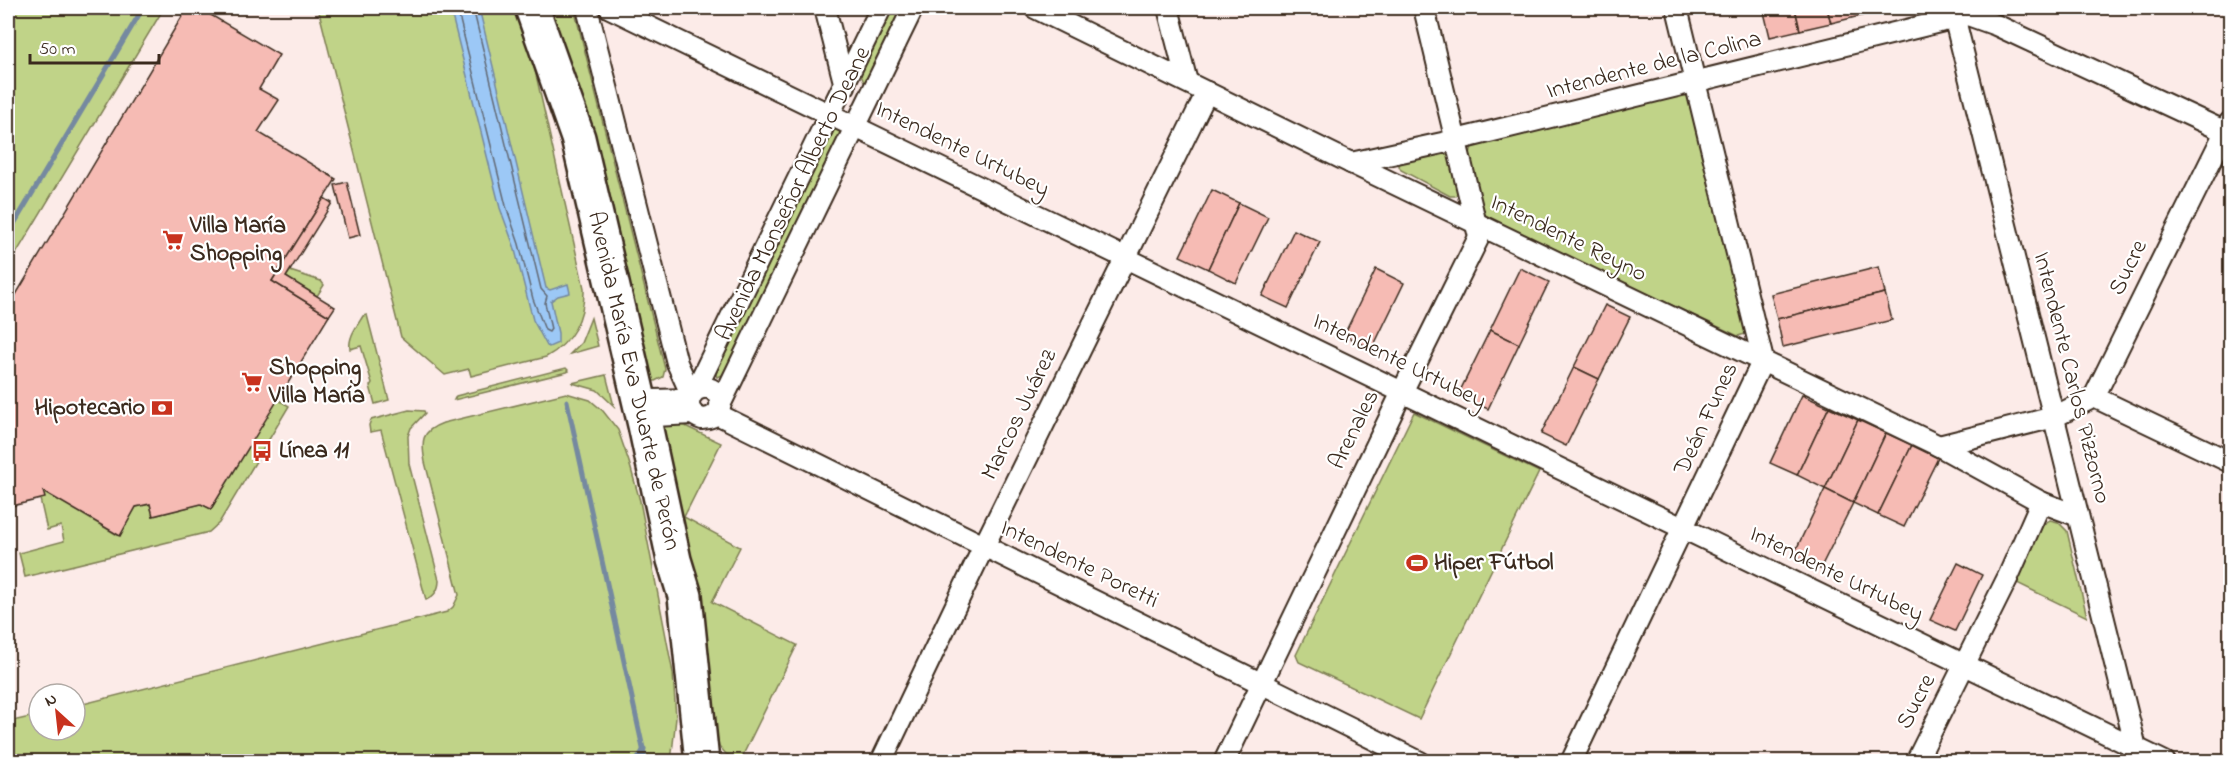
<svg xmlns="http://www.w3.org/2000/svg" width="2238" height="769" font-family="'Indie Flower',sans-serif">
<rect width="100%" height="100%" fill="#fcebe8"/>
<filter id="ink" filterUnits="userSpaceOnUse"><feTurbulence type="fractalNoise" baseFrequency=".0167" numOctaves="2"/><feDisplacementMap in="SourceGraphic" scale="12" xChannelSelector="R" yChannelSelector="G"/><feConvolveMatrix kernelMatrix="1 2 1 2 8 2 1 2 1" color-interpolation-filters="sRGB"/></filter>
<g filter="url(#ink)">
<!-- green -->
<g fill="#c0d388" stroke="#7e7e53" stroke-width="1.5">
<path d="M8,8h156l-156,259z"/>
<path d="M318,8h203l63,280c1,30 -12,55 -38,69l-75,19 -2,-7 -24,6 -44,-38z"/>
<path d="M541,8h33l91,361 -2,8 -8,4h-5z"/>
<path d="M892,8h10l-36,74h-2l-4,-9z"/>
<path d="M1679,95l9,1 3,3 56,231 -2,4 -7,2 -244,-114 -10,-8 -14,-60 2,-8z"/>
<path d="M837,127l4,5 -118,243 -6,2 -2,-5 118,-243z"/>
<path d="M1446,151l4,4 9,38 -4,3h-5l-49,-26 -2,-4 1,-4z"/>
<path d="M290,271l31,10 3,4 -7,11 -31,-19z"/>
<path d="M367,315l22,85 -14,4 -5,-18 2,-3 -11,-37 -11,3c-2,-12 7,-23 13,-33z"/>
<path d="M591,318l7,28 -28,8 11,-11z"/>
<path d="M566,368l3,3 -2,1 -113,28 2,-4z"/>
<path d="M606,375l8,31 -17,-16 -25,-7z"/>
<path d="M566,393l24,7 13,11 15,19 11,32 11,39 33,172 3,45 -5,43h-663v-39l31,-7v15h36v-24l372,-94 6,-5 6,-12 -34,-133c-4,-21 -4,-31 18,-39z"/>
<path d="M277,399l12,7 -70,117 -10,9 -184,45 -6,-24 45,-12 -3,-15 -14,4 -7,-31 3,-8 76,45 17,-29 14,-3 3,12 48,-12 10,5z"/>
<path d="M409,410l15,1 1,2 -14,15 -3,8 1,28 30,116c0,10 -4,16 -13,20l-45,-170 -11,2 -1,-7 2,-5z"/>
<path d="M1414,412l125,60 -120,247 -120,-57 -3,-7z"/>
<path d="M667,423l14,1 40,19 -37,74 56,30 -28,55 85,43 -57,116 -14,-7 -7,-8 -63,-306 3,-12z"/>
<path d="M2050,520l8,2 9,9 20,86 -72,-35 26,-56z"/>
</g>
<!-- water -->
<path fill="#9cc8f6" stroke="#7589a0" stroke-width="1.5" d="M450,8h29l67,280 4,2 18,-6 2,9 -12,3 -7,5 7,32v10l-9,4 -2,-1 -14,-26 -19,-74 -14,-38z"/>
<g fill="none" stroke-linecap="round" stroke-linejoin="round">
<!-- shore -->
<path stroke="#626974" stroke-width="1.5" d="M457,8l49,198 13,38 14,55 12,31 4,2 2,-3 -6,-26 2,-7 -6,-7 -68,-281"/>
<!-- stream -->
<g stroke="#7589a0" stroke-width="5">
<path d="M8,234l135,-226"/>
<path d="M567,401l79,361"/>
<path d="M636,762l8,-13"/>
</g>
</g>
<!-- building -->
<g fill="#f6bbb4" stroke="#3b2a1e" stroke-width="1.5">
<path d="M187,8h12l80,47 -20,34 20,11 -21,32 78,47 -64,102 57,35 -118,193 -10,-5 -48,12 -3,-12 -14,3 -16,29 -77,-45 2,7 -37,9v-199z"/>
<path d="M1763,8h32l5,22 -30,7z"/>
<path d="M1795,8h32l4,15 -31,7z"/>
<path d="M1827,8h31l2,8 -29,7z"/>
<path d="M1858,8h31v1l-29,7z"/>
<path d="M347,182l13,53 -12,3 -13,-53z"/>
<path d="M1212,190l27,13 -31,66 -28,-13z"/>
<path d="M324,198l8,5 -46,74 49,30 -6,9 -57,-35z"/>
<path d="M1239,203l29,14 -32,66 -28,-14z"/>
<path d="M1294,230l26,12 -32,66 -26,-12z"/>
<path d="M1879,267l6,26 -108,26 -6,-25z"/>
<path d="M1520,268l29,14 -30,62 -29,-14z"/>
<path d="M1376,269l28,14 -32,66 -28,-14z"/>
<path d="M1885,293l7,27 -109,27 -6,-28z"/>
<path d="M1605,305l25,12 -31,62 -25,-12z"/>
<path d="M1490,330l29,14 -31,65 -30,-14z"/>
<path d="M1574,367l25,12 -33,67 -25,-12z"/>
<path d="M1802,395l27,12 -32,68 -27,-12z"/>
<path d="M1829,407l29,13 -33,69 -28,-14z"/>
<path d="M1858,420l28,13 -33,70 -28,-14z"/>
<path d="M1886,433l26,12 -34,70 -25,-12z"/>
<path d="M1912,445l26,13 -34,69 -26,-12z"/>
<path d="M1825,489l28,14 -33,66 -27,-13z"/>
<path d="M1958,563l24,12 -27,56 -25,-11z"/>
</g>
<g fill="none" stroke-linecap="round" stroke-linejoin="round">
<defs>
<g id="street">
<path d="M587,8l90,355 14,31"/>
<path d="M610,8l1555,754"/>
<path d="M825,8l20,78"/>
<path d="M1035,8l316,155 588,283 102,56 37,14"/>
<path d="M1168,8l19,74"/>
<path d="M1952,8l186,748"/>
<path d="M1351,163l105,-23 512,-125 28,10 234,109"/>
<path d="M695,391c25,-15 38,27 7,28 -14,-5 -17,-17 -7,-28l186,-383"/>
<path d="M2094,397l136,65"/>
<path d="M721,403l192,-395"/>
<path d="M640,406l15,10 37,-2"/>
<path d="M640,406l13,-6 36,-1"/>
<path d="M717,414l703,348"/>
<path d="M1939,446l115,-29 40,-20 136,-275"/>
<path d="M881,762l103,-216 223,-454"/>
<path d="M1224,762l178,-370 77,-155 -55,-229"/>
<path d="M1571,762l192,-402 -86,-352"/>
<path d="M1916,762l92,-185 33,-75"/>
</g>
<path id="highway" d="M532,8l46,130 67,287 29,135 11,36 17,166"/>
</defs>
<!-- street casing -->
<use href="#street" stroke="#3b2a1e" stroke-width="24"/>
<!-- highway casing -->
<use href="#highway" stroke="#3b2a1e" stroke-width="38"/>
<!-- street -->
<use href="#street" stroke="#fff" stroke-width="20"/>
<!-- highway -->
<use href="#highway" stroke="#fff" stroke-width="33"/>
</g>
</g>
<!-- icons -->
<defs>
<symbol id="supermarket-bare" viewBox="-9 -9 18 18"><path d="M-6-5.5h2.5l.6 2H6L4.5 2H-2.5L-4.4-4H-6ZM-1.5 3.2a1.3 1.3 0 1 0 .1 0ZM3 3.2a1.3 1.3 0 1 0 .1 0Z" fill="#c8321e" stroke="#fff" stroke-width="2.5" paint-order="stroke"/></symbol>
<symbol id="bank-bare" viewBox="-9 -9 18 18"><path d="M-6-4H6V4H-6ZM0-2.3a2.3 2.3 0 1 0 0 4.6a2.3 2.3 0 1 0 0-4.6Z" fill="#c8321e" stroke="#fff" stroke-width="2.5" paint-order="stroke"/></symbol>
<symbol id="bus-bare" viewBox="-9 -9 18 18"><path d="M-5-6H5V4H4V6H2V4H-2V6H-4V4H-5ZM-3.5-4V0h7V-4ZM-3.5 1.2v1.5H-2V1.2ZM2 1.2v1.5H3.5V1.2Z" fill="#c8321e" stroke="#fff" stroke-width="2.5" paint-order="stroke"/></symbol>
<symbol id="stadium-bare" viewBox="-9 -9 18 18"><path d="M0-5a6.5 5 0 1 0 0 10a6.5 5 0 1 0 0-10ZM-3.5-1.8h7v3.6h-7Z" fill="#c8321e" stroke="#fff" stroke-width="2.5" paint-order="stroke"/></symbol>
</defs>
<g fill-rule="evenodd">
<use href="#supermarket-bare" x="158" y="225" width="30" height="30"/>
<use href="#supermarket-bare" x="237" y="367" width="30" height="30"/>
<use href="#bank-bare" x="147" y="393" width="30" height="30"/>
<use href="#bus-bare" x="247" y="436" width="30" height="30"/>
<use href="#stadium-bare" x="1402" y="548" width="30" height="30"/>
</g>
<g text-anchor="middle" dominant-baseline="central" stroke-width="4.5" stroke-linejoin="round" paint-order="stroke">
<!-- street labels -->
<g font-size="24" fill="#3b2a1e" stroke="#fff">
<text transform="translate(1654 66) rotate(-14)">Intendente de la Colina</text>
<text transform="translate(962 150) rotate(26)">Intendente Urtubey</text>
<text transform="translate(794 194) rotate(-64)">Avenida Monseñor Alberto Deane</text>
<text transform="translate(1568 239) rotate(26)">Intendente Reyno</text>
<text transform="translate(2129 268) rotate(-64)">Sucre</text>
<text transform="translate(1399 362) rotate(26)">Intendente Urtubey</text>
<text transform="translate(2071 378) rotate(76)">Intendente Carlos Pizzorno</text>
<text transform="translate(633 381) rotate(77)">Avenida María Eva Duarte de Perón</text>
<text transform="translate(1020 415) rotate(-64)">Marcos Juárez</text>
<text transform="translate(1707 419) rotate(-65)">Deán Funes</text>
<text transform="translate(1355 430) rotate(-64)">Arenales</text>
<text transform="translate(1079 565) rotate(26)">Intendente Poretti</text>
<text transform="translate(1836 575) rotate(26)">Intendente Urtubey</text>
<text transform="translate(1917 702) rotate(-63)">Sucre</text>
</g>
<!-- poi labels -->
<g font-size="24" font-weight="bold" fill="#3b2a1e" stroke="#fff" text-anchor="start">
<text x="190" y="226">Villa María<tspan x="190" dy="28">Shopping</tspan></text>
<text x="269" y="368">Shopping<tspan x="269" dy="28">Villa María</tspan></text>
<text x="145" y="408" text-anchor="end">Hipotecario</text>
<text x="279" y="451">Línea 11</text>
<text x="1434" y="563">Hiper Fútbol</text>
</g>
</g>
<!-- margin -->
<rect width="2238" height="769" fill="none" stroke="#fff" stroke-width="30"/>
<rect x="15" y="15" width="2208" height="739" fill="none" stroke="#3b2a1e" stroke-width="2" filter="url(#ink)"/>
<!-- north arrow -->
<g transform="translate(57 712) rotate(333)"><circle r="28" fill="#ffffff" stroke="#b1aaa5" stroke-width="1.5"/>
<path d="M0-4.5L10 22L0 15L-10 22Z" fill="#c8321e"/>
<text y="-9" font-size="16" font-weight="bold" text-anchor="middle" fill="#3b2a1e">N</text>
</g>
<!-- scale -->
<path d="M30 54v9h129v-9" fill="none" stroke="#3b2a1e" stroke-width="3"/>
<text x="39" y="54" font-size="18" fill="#3b2a1e" stroke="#ffffff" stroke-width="4.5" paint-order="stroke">50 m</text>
</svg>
